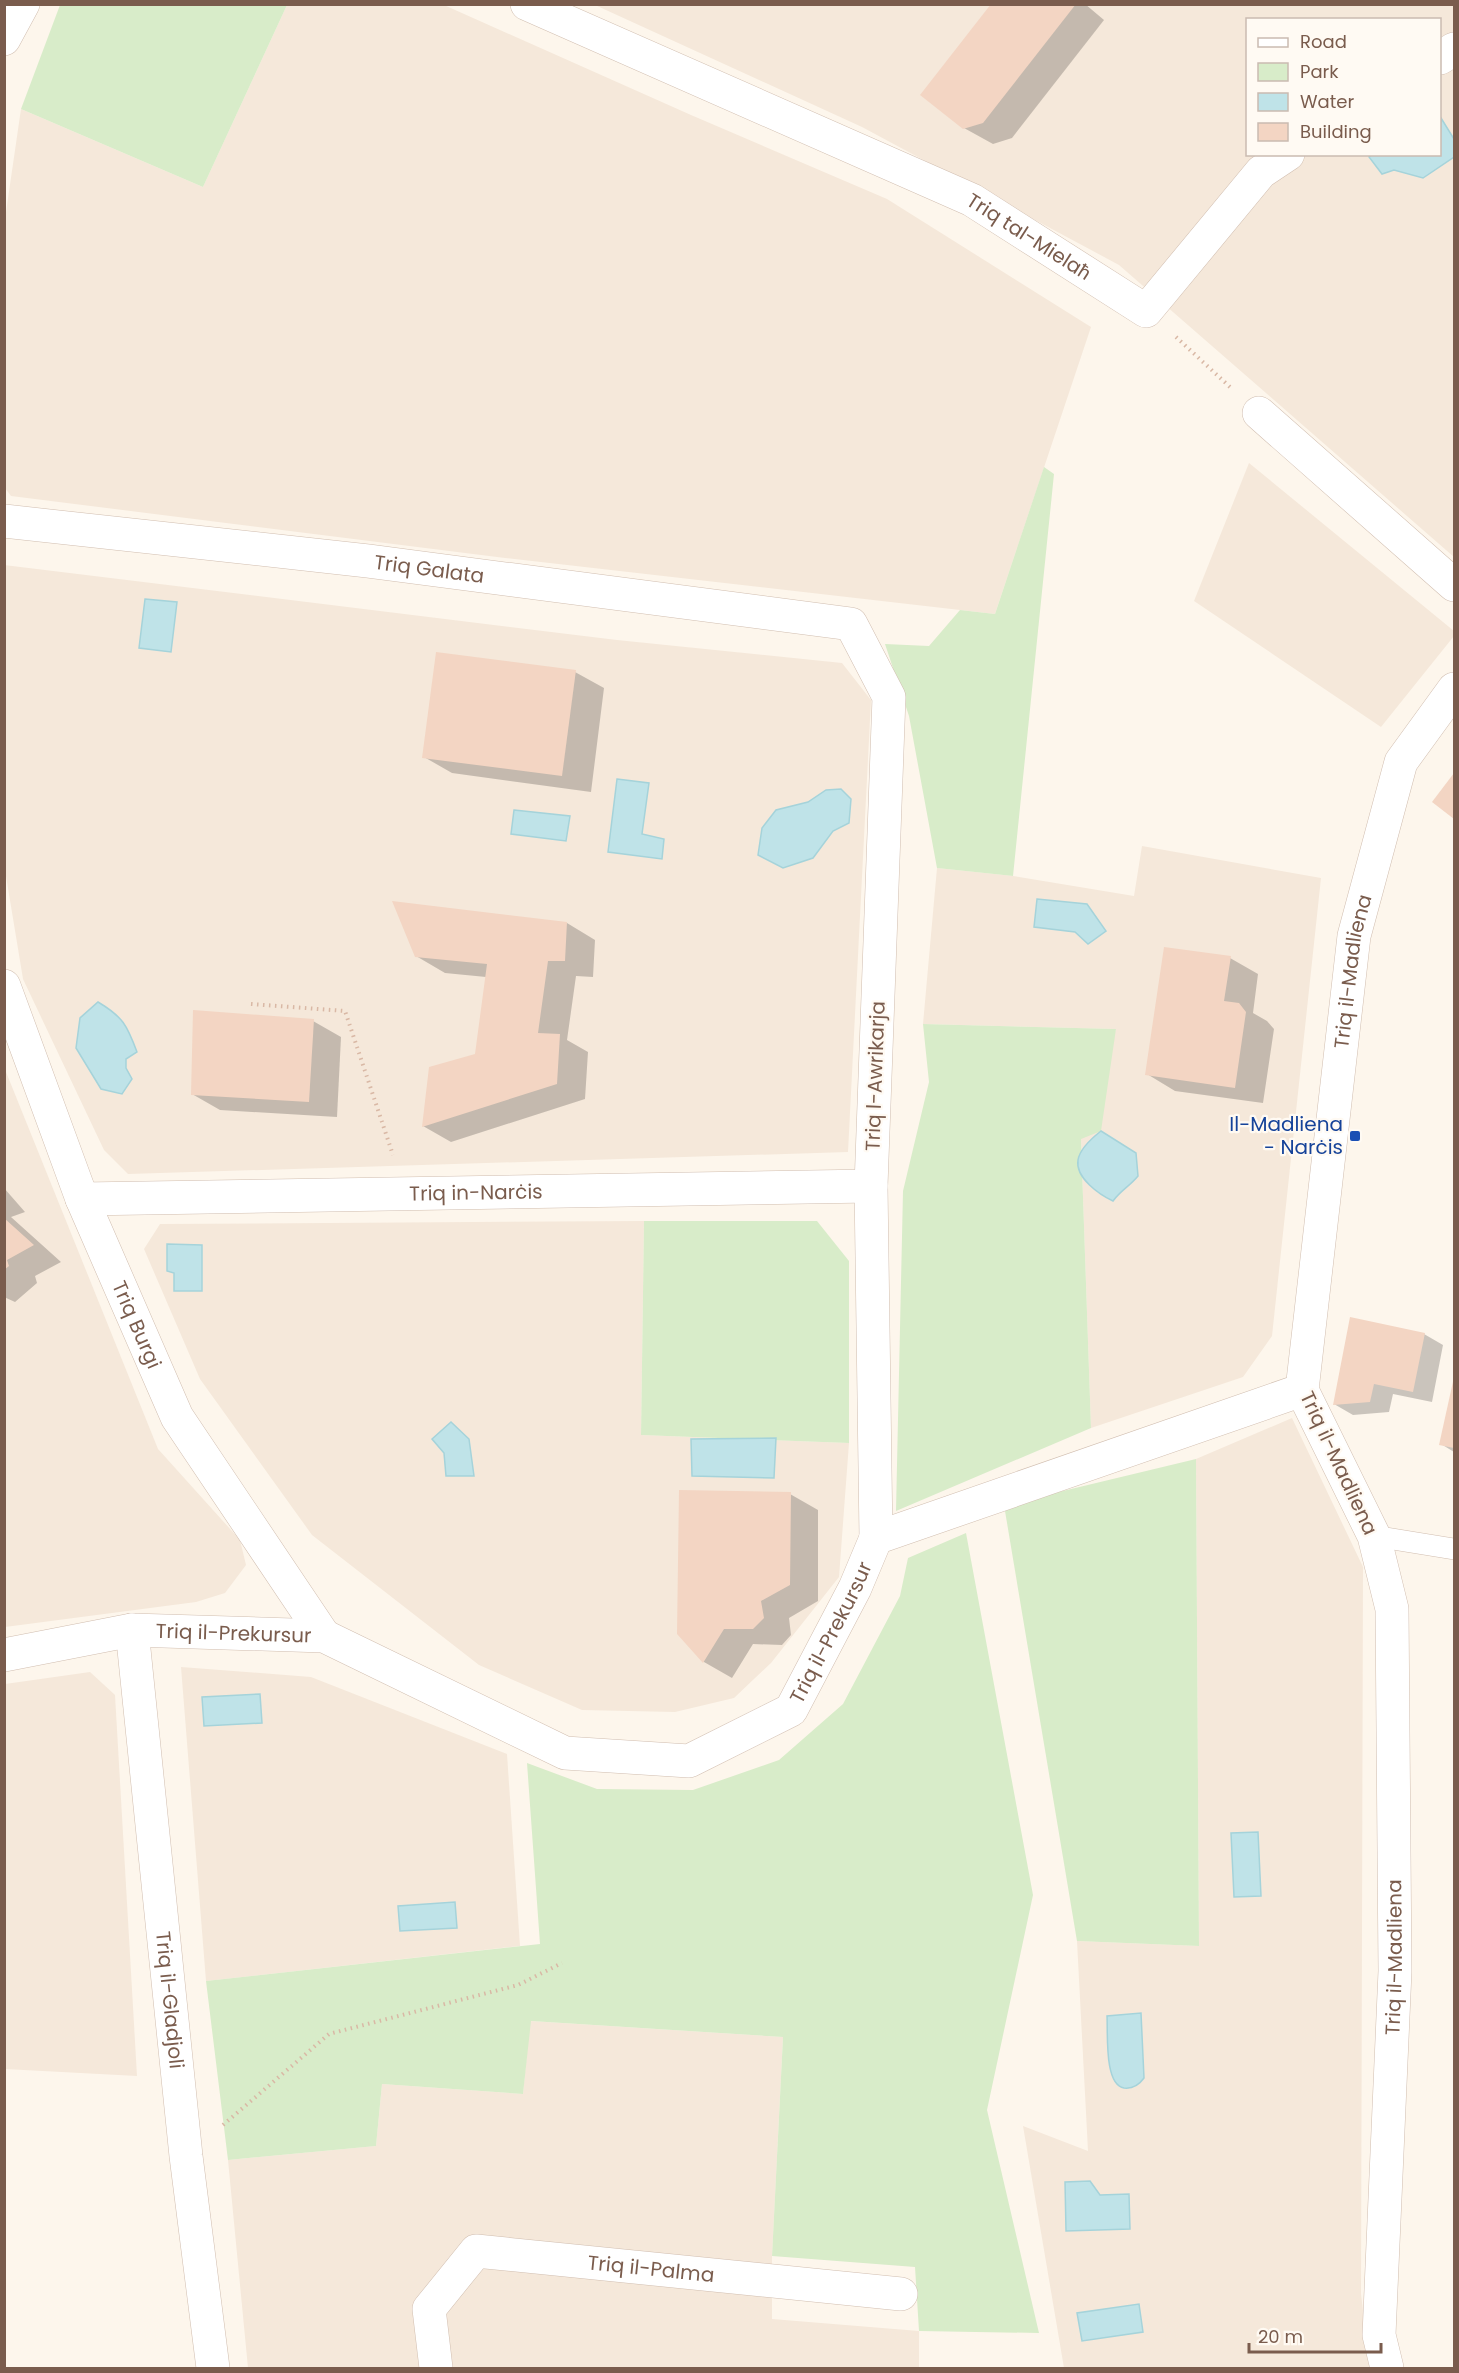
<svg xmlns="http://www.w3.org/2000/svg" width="1459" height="2373" font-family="Poppins,sans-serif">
<rect width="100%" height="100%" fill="#fdf6ec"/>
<!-- residential -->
<g fill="#f5e8da" fill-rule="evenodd">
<path d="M287,5h157l247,110 196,84 204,128 -96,287 -490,-56 -494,-62 -6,-8v-269l16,-110 182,78z"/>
<path d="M595,5h859v552l-335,-292 -257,-138zM1248,20h192v134h-192z"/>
<path d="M1249,463l205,168v5l-73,91 -187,-126z"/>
<path d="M4,565l613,75 225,23 29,37 -23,452 -720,22 -24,-24 -81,-171 -18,-109z"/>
<path d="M1142,846l179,32 -49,458 -29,41 -152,51 -10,-289 35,-110 -193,-5 14,-156 76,8 121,20z"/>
<path d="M4,1067l154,382 82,91 6,25 -21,28 -29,9 -191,25z"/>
<path d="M644,1221l-3,214 208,8 -10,134 -68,86 -37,35 -59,14 -93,-2 -103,-45 -167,-130 -112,-156 -56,-130 16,-25z"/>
<path d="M1292,1418l71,149 -2,727 9,74h-306l-41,-242 65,25 -11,-210 122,5 -3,-487z"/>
<path d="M181,1667l130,10 196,77 13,192 -314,35z"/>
<path d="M90,1672l25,23 22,381 -132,-7v-385z"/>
<path d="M530,2021l253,16 -11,219v63l147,12v37h-671l-20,-208 148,-14 6,-62 141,10z"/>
</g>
<!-- green -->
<g fill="#d8ecc9">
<path d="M60,5h227l-84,182 -182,-78z"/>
<path d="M1044,467l10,7 -41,402 -76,-8 -28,-152 -24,-72 44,2 31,-36 35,4z"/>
<path d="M923,1024l193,5 -15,102 -20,8 10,289 -195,83 7,-320 26,-109z"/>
<path d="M644,1221h173l32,40v182l-208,-8z"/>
<path d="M1196,1459l3,487 -122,-5 -73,-436z"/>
<path d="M966,1533l67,362 -46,215 52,223 -120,-2 -4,-64 -143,-11 11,-219 -252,-16 -8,73 -141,-10 -6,62 -148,14 -22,-179 334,-37 -13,-181 70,26 96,1 86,-30 64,-56 57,-108 8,-38z"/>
</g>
<!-- water -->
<g fill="#bfe3e8" stroke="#a5d3da" stroke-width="1.5">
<path d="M1441,118l13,21v18l-31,21 -29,-8 -12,4 -13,-17 4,-3h67z"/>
<path d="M145,599l32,3 -6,50 -32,-4z"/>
<path d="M617,779l32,4 -7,51 22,5 -2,20 -54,-7z"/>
<path d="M841,789l10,10 -2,24 -16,8 -20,27 -30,10 -25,-13 4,-27 14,-18 32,-8 18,-12z"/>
<path d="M514,810l56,6 -4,25 -55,-7z"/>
<path d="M1037,899l50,5 19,27 -18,13 -13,-12 -41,-5z"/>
<path d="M98,1002c25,15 29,23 39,50l-11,7v9l6,11 -10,15 -21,-5 -25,-41 4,-30z"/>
<path d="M1101,1131l35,22 2,23c-8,10 -17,14 -25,25 -13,-6 -38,-23 -35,-41 2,-12 14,-22 23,-29z"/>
<path d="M167,1244l35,1v46h-28v-18l-7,-2z"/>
<path d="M451,1422l18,17 5,37h-28l-2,-23 -12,-14z"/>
<path d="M776,1438l-2,40 -82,-2 -1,-37z"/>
<path d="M260,1694l2,29 -58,3 -2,-29z"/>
<path d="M1258,1832l3,64 -27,1 -3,-64z"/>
<path d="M455,1902l2,26 -57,3 -2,-25z"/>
<path d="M1141,2013l3,65c-5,7 -11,11 -20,10 -20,-3 -16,-55 -17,-72z"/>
<path d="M1090,2181l10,14 29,-1 1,35 -64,2 -1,-49z"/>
<path d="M1139,2304l4,28 -61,9 -5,-28z"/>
</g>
<!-- shadow -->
<g fill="#0003">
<path d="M993,4h92l19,16 -92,118 -19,6 -29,-16z"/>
<path d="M575,672l29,16 -13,104 -139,-19 -28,-16z"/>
<path d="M1454,775v43l-20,-16z"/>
<path d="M567,923l28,17 -2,37 -17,-1 -9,64 21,12 -3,47 -134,43 -28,-16 53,-71 10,-78 -41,-4 -29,-17z"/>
<path d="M1230,958l28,16 -5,39 14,8 7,8 -11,74 -88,-12 -28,-17z"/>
<path d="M313,1021l28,16 -4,80 -117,-7 -28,-16z"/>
<path d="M4,1188l21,24 -14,5 50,45 -26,14 2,7 -22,19 -11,-5z"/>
<path d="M1424,1334l19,11 -11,57 -39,-8 -4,18 -36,3 -19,-11z"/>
<path d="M1454,1380v72l-13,-8z"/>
<path d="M790,1494l28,16v91l-29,17 2,17 -9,10 -29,-1 -21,34 -28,-16 -25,-29z"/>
</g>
<!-- building -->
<g fill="#f3d5c3">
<path d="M991,4h85l-93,119 -20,6 -43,-34z"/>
<path d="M436,652l140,18 -14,106 -140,-18z"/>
<path d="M1454,773v46l-22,-17z"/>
<path d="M392,901l175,21 -2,39h-17l-10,72 22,1 -3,50 -135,43 7,-60 46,-13 12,-90 -72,-7z"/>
<path d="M1164,947l67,9 -7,45 15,2 7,9 -11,76 -90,-13z"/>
<path d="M193,1010l121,9 -5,83 -118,-7z"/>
<path d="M4,1218l30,27 -27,15 2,6 -5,4z"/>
<path d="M1350,1317l75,16 -12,59 -39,-8 -4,18 -37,3z"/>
<path d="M1454,1377v71l-15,-3z"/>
<path d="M679,1490l112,2 -1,93 -29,16 3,17 -11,11h-29l-21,34 -26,-29z"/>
</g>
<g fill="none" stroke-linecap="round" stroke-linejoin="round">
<defs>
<path id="service" d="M1374,1536l80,13"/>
<g id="minor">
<path id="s1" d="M527,4l445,196 174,111 115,-139 27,-18"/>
<path d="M4,39l19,-35"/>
<path d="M1440,58l14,-9"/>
<path d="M1259,413l195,172"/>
<path id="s2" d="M4,521l364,40 483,63 38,73 -18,489 5,352"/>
<path id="s3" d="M4,986l78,213 95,218 147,219"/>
<path id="s4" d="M82,1199l789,-13"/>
<path id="s5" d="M132,1630l54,526 27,212"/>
<path id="s6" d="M4,1655l128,-25 192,6 241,117 124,8 102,-51 64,-122 21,-50 426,-148"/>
<path id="s7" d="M436,2368l-7,-59 47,-58 425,43"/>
<path id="s8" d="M1387,2368l-8,-33 16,-364 -3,-362 -18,-73 -72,-146 52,-454 47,-174 53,-73"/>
</g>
</defs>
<!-- service casing -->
<use href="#service" stroke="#d1beb0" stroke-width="22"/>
<!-- minor casing -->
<use href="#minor" stroke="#d1beb0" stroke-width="34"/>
<!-- path -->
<g stroke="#d9b8a5" stroke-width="4" stroke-dasharray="1.5 4.5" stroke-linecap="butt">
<path d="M1176,337l54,50"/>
<path d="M251,1004l94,7 48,144"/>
<path d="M223,2125l106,-91 189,-49 44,-22"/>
</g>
<!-- service -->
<use href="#service" stroke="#fff" stroke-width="21"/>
<!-- minor -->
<use href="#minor" stroke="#fff" stroke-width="33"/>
</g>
<!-- markers -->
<rect fill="#1a4fb4" stroke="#fffaf3" stroke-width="2" x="1349" y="1130" width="12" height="12" rx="3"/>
<g text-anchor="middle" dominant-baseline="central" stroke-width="4.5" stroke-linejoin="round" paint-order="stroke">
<!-- street labels -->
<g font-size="20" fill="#7a5c4d" stroke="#fffaf3">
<text stroke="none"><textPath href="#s1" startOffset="554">Triq tal-Mielaħ</textPath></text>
<text stroke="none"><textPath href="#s2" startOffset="428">Triq Galata</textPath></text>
<text stroke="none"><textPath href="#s8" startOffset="1420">Triq il-Madliena</textPath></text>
<text transform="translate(875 1076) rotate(-88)">Triq l-Awrikarja</text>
<text stroke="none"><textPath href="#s4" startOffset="394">Triq in-Narċis</textPath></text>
<text stroke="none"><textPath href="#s3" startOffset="364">Triq Burgi</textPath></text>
<text transform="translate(1339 1463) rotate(65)">Triq il-Madliena</text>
<text stroke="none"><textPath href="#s6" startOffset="916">Triq il-Prekursur</textPath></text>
<text stroke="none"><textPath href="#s6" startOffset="232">Triq il-Prekursur</textPath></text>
<text stroke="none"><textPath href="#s8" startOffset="412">Triq il-Madliena</textPath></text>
<text stroke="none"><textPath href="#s5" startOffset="372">Triq il-Gladjoli</textPath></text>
<text stroke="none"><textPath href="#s7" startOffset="310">Triq il-Palma</textPath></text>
</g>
<!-- transit labels -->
<g font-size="20" fill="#164399" stroke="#fffaf3" text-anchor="end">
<text x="1343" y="1124">Il-Madliena<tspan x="1343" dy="23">- Narċis</tspan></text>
</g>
</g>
<!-- border -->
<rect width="1459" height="2373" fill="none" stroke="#7a5c4d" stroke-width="12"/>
<!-- legend -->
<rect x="1246" y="18" width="195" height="138" fill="#fffaf3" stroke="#cabbb1" stroke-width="1.5"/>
<rect x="1258" y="38" width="30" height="9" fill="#ffffff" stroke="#cabbb1" stroke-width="1.5"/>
<text x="1300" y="48" font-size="18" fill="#7a5c4d">Road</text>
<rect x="1258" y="63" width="30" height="18" fill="#d8ecc9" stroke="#cabbb1" stroke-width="1.5"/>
<text x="1300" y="78" font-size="18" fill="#7a5c4d">Park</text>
<rect x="1258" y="93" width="30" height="18" fill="#bfe3e8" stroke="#cabbb1" stroke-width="1.5"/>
<text x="1300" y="108" font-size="18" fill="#7a5c4d">Water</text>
<rect x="1258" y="123" width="30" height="18" fill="#f3d5c3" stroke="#cabbb1" stroke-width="1.5"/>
<text x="1300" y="138" font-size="18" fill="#7a5c4d">Building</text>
<!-- scale -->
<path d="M1249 2343v9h132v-9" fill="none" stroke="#7a5c4d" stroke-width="3"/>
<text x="1258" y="2343" font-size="18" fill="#7a5c4d" stroke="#fffaf3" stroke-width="4.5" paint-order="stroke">20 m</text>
</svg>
